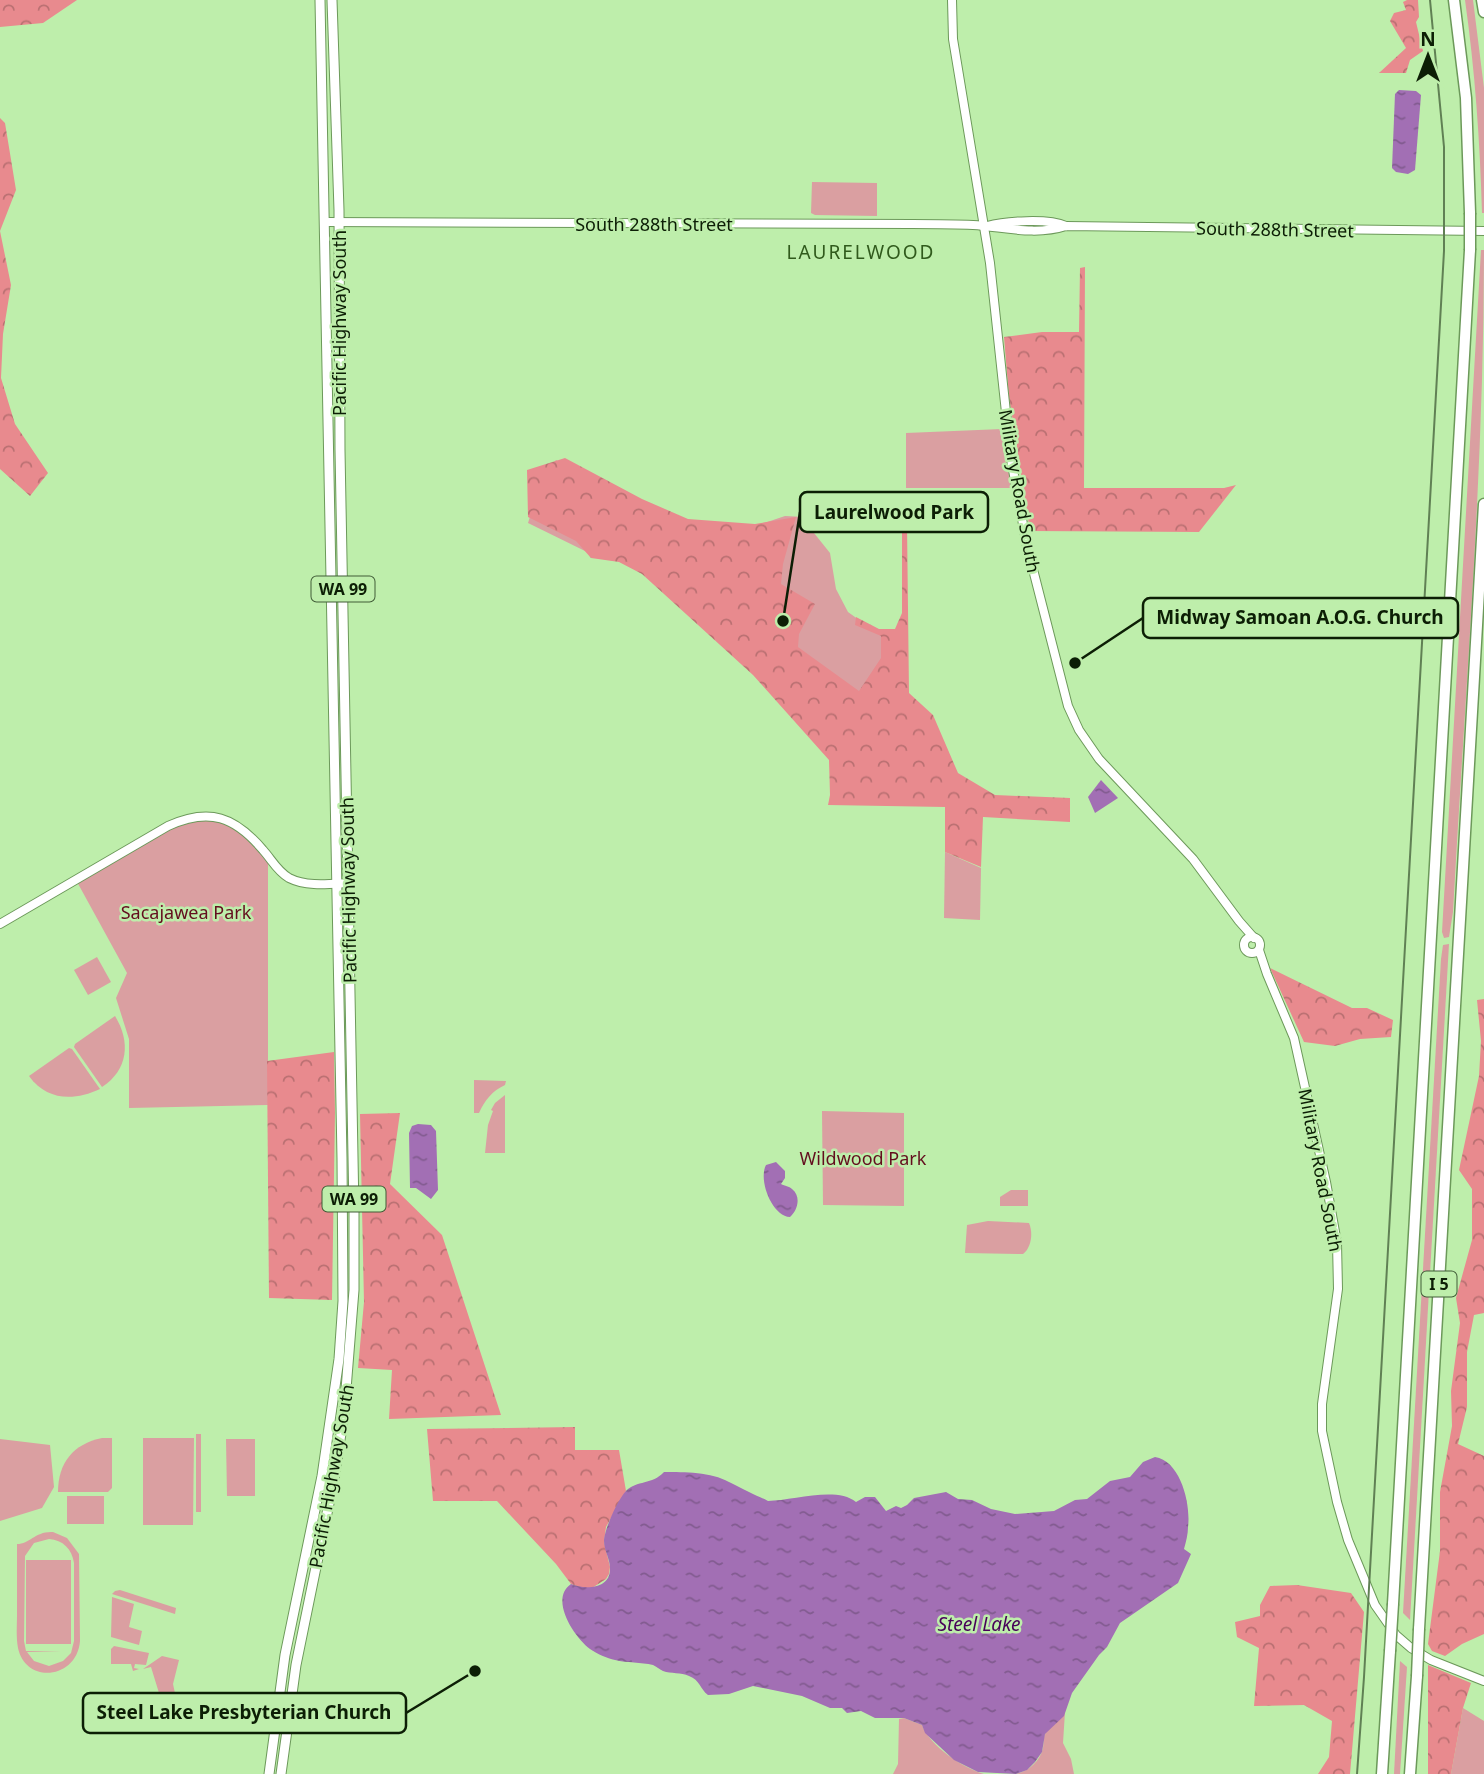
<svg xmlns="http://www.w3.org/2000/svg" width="1484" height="1774" font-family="'Noto Sans',sans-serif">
<defs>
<pattern id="forest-crowns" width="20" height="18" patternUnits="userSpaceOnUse" patternTransform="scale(1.75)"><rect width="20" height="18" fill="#e88a8e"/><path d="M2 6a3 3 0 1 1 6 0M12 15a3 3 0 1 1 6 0" fill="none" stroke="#ba7072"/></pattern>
<pattern id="water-ripples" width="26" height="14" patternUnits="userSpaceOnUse" patternTransform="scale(1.75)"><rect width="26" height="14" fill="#a26fb4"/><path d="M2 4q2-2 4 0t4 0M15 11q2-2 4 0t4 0" fill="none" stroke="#825b90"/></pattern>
</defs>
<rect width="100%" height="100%" fill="#beeeab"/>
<!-- green -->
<g fill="#da9fa1" fill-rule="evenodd">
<path d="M1465,0h8l11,88v125h-2c-2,-72 -7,-142 -17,-213z"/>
<path d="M812,182l65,1v33l-62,-1 -4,-2z"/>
<path d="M1481,250h3c0,221 -19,442 -31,662l-4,25 -5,1 -2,-6z"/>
<path d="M1002,429l9,59h-105v-55z"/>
<path d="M556,460l112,54 33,10h60l24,-8 20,1v11h5l20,25 6,36 12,23 25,18 30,7 -72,126 -7,-16 -93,-105 -88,-73 -58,-18 -57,-28 8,-25v-15z"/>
<path d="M225,819l43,37v249l-139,3v-69l-13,-41 11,-25 -51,-93 102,-58z"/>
<path d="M945,852l36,16 -1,52 -36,-2z"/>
<path d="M1449,944l-39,676 -7,-7 38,-654 2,-14z"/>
<path d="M97,957l14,25 -23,13 -14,-25z"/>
<path d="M115,1016c16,26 13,54 -13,71l-28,-40 1,-3z"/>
<path d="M69,1048l3,1 28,40c-26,12 -53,12 -71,-13z"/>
<path d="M474,1080l32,1 -1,4c-13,6 -20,15 -26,28h-5z"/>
<path d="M505,1095v58h-20l3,-28 5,-14 -2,-1 4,-7z"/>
<path d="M822,1111l82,2v93l-81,-1z"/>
<path d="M1011,1190h17v16h-28v-9z"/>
<path d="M988,1221l41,2c4,9 3,24 -6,31l-58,-1 2,-28z"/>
<rect x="196" y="1434" width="5" height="78"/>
<path d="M102,1438h10v50l-4,4h-50c0,-29 15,-48 44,-54z"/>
<path d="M143,1438h51l-1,87h-50z"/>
<path d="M0,1439l50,6 4,42 -12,21 -42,13z"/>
<path d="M226,1439h29v57h-28z"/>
<rect x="67" y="1496" width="37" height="28"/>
<path d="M53,1532l14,6 12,16 1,87c-3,38 -54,44 -62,7 -2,-11 -1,-23 -1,-33 0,-24 0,-47 0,-71 13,0 18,-13 36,-12zM49,1539c14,1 23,10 25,24v78l-3,12 -8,8 -14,5 -15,-5 -7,-9 34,-1h-35l-2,-10 1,-85 9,-13z"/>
<rect x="26" y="1560" width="45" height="84"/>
<path d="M120,1590l56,18 -1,6 -63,-20 3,-3z"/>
<path d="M112,1597l22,7 -5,23 13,4 -3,14 -28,-8z"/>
<path d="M114,1646l35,7 -3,12 -11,-1 -1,4 5,1 -6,2 -2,-7h-20v-15z"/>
<path d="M162,1656l17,4 -6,24 5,23 -15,-1 -12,-39 -8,2z"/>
<path d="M1400,1661l7,6 -7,107h-6z"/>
<path d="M1463,1708l21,13v53h-33z"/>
<path d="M1065,1712l-2,31 8,16 3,15h-58c13,-3 24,-13 27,-26 1,-6 0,-11 3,-16 6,-9 15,-11 19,-20z"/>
<path d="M904,1718l18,7c8,21 41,43 62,49h-91l5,-10 1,-45z"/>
</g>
<!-- forest -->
<g fill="url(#forest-crowns)">
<path d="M0,0h77l-34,23 -43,4z"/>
<path d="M1407,0h11l1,17 -3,5 7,29 -13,9 -4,13h-27l27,-25 -16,-27 4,-8 12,-3 -3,-8z"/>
<path d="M0,118l5,5 11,67 -16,41 11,54 -8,49 -2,44 14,46 33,49 -18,23 -30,-27z"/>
<path d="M1085,267l-1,221h140l12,-3 -37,47 -169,-1 -21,-134 -5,-60 38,-5h37l1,-64z"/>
<path d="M565,458l77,41 46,20 67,5 41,-7 -13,47 -2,20 34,20 -16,30 -1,13 61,44 22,-33v-22l-26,-11 1,-8 23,12h16l7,-16v-90l5,1 2,169 24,22 25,58 37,22 75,3v24l-87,-5 -2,50 -36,-15v-45l-117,-2 2,-10 -1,-35 -76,-85 -111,-101 -23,-12 -28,-4 -15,-17 -48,-24 -1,-47z"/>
<path d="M1270,968l82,40h15l26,12 -2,17 -31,2 -25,7 -31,-4z"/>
<path d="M1484,999v314l-10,2 -7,37v55l-9,37 26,12v178l-22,10 -17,12 -13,-5 -4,-7 12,-93v-59l12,-66 -1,-35 9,-68 -4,-25 16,-58v-51l-13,-19 20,-94 2,-35 -4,-41z"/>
<path d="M334,1052l1,61 -3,187 -63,-2 -2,-237z"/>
<path d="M400,1113l-10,71 52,51 59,180 -112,4 3,-49 -34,-2 6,-66 -4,-188z"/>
<path d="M575,1427v23h44l7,41 -20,36 -2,15 6,25 -1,7 -3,5 -14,9 -7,1 -14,-5 -15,-20 -59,-63h-64l-6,-72z"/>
<path d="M1297,1585l54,8 13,19 -14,162h-32l11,-17 3,-36 -28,-16 -50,1 5,-58 -22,-11 -2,-15 25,-6v-11l10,-19z"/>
<path d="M1428,1665l43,18 -8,25 -12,66h-23z"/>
</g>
<!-- water -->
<g fill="url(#water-ripples)">
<path d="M1399,90l17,1 5,4 -6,75 -7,4 -12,-2 -4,-4 3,-74z"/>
<path d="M1101,780l17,18 -23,15 -7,-16z"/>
<path d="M418,1124l13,1 5,6 2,59 -7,9 -15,-11h-6l-1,-55 3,-7z"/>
<path d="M776,1162l9,9v7l-4,6c4,2 8,2 11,5 10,8 5,22 -2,28 -18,-1 -32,-37 -24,-52z"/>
<path d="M1155,1457c26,4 36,48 33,70 0,7 -2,15 -4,22l7,5 -13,29 -58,40 -13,24 -8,8 -27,38 -8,23 -19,18 -3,18 -7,10 -8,8 -11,4 -38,-2 -24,-12 -29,-27 -3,-8 -18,-7h-29l-14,-7 -14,2 -5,-5h-12l-28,-12 -49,-10 -24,8 -21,1c-8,-6 -8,-15 -19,-19 -8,-4 -18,-2 -26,-5 -4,-2 -6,-4 -10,-6 -12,-3 -26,-2 -38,-5 -8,-2 -18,-6 -25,-11 -16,-12 -41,-50 -19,-65 14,6 40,5 39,-16 0,-9 -6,-18 -6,-27 0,-11 14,-42 22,-50 11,-11 26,-6 38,-19 21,0 47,0 65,10 7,3 13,7 20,10 7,4 12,5 19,9 24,0 68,-15 88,1l9,-5h10l11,14 10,-5 5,2 6,-3 7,-7 32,-6 12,7 14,1 19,9 24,5 39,-3 21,-11 12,-1 23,-18 20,-4 13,-15z"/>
</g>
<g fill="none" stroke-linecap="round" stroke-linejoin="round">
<defs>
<g id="secondary">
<path d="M952,0l1,39 37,224 21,196 16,87 41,160 11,24 20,29 94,100 46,62 15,17"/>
<path d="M324,222l588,2c20,0 41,0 61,1 31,2 62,11 93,1l418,5"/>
<path d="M987,226c19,-5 61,-8 79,0"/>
<path d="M0,924l168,-98c42,-19 67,-9 95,24 9,10 14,21 26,28 18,9 40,6 59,5"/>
<circle cx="1252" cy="945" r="8"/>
<path d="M1259,950l8,24 27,64 32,144 11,61 1,46 -16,115v27l15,71 11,38 27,65 21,30 15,13 20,12 53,21"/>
</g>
<g id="primary">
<path d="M269,1774l16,-119 37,-179 17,-117 4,-58 -1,-143 -22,-1158"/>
<path d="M281,1774l15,-109 38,-186 10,-65 10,-124v-79l-14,-761 -1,-240 -7,-210"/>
</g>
<g id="motorway">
<path d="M1454,0l12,98 4,115"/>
<path d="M1482,0l2,12"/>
<path d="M1393,1604l77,-1354"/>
<path d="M1419,1629l65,-1125"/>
<path d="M1382,1774l8,-123"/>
<path d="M1410,1774l7,-98"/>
</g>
</defs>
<!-- secondary casing -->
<use href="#secondary" stroke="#6c995a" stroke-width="10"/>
<!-- primary casing -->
<use href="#primary" stroke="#6c995a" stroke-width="11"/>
<!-- motorway casing -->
<use href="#motorway" stroke="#6c995a" stroke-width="13"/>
<!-- secondary -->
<use href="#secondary" stroke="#fff" stroke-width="8"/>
<!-- primary -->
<use href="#primary" stroke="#fff" stroke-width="9"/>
<!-- motorway -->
<use href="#motorway" stroke="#fff" stroke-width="10"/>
<!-- tram -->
<path stroke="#608054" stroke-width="2" d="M1357,1774l7,-97 80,-1426v-104l-14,-147"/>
<defs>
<g id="motorway-bridge">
<path d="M1470,250v-37"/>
<path d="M1390,1651l3,-47"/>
<path d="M1417,1676l2,-47"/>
</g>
</defs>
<!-- motorway-bridge casing -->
<use href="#motorway-bridge" stroke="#6c995a" stroke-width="13" stroke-linecap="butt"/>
<!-- motorway-bridge -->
<use href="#motorway-bridge" stroke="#fff" stroke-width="10"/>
</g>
<g text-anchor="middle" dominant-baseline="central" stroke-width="5" stroke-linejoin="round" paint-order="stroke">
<!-- shield labels -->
<g fill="#beeeab" stroke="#415c37" stroke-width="2">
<rect x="311.5" y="576.5" width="63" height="25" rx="5"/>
<rect x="322.5" y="1186.5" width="63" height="25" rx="5"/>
<rect x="1421.5" y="1271.5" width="35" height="25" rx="5"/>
</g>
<g font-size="16" font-weight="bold" fill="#0c1e05">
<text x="343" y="589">WA 99</text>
<text x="354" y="1199">WA 99</text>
<text x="1439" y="1284">I 5</text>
</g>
<!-- street labels -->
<g font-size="18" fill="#0c1e05" stroke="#beeeab">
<text x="654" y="224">South 288th Street</text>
<text transform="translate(1275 229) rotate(1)">South 288th Street</text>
<text transform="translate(339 323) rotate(-90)">Pacific Highway South</text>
<text transform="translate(1020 491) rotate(80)">Military Road South</text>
<text transform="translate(348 890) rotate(-91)">Pacific Highway South</text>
<text transform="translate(1321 1170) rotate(79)">Military Road South</text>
<text transform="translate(331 1476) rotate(-80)">Pacific Highway South</text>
</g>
<!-- park labels -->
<g font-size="18" fill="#630e1e" stroke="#beeeab">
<text x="186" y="912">Sacajawea Park</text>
<text x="863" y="1158">Wildwood Park</text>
</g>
<!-- neighbourhood labels -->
<g font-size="19" letter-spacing="2" fill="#305a1c" stroke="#beeeab">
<text x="861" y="252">LAURELWOOD</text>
</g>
<!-- water labels -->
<g font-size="19" font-style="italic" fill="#470059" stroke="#beeeab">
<text x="979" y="1624">Steel Lake</text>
</g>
</g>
<!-- callouts -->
<path fill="none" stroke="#0c1e05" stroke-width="2.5" d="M783 621L800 512M1075 663L1143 618M475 1671L406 1713"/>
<g fill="#0c1e05" stroke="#beeeab" stroke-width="2.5">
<circle cx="783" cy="621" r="7"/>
<circle cx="1075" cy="663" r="7"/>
<circle cx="475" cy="1671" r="7"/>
</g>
<g fill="#beeeab" stroke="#0c1e05" stroke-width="2.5">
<rect x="800" y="492" width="188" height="40" rx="7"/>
<rect x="1143" y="598" width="315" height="40" rx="7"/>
<rect x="83" y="1693" width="323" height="40" rx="7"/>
</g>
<g font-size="19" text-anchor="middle" font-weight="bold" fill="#0c1e05">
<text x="894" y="519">Laurelwood Park</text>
<text x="1300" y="624">Midway Samoan A.O.G. Church</text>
<text x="244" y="1719">Steel Lake Presbyterian Church</text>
</g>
<!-- north arrow -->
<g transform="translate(1428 56)" stroke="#beeeab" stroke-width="5" paint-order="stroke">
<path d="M0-5L12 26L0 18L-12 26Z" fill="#0c1e05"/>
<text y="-10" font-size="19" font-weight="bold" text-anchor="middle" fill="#0c1e05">N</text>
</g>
</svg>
